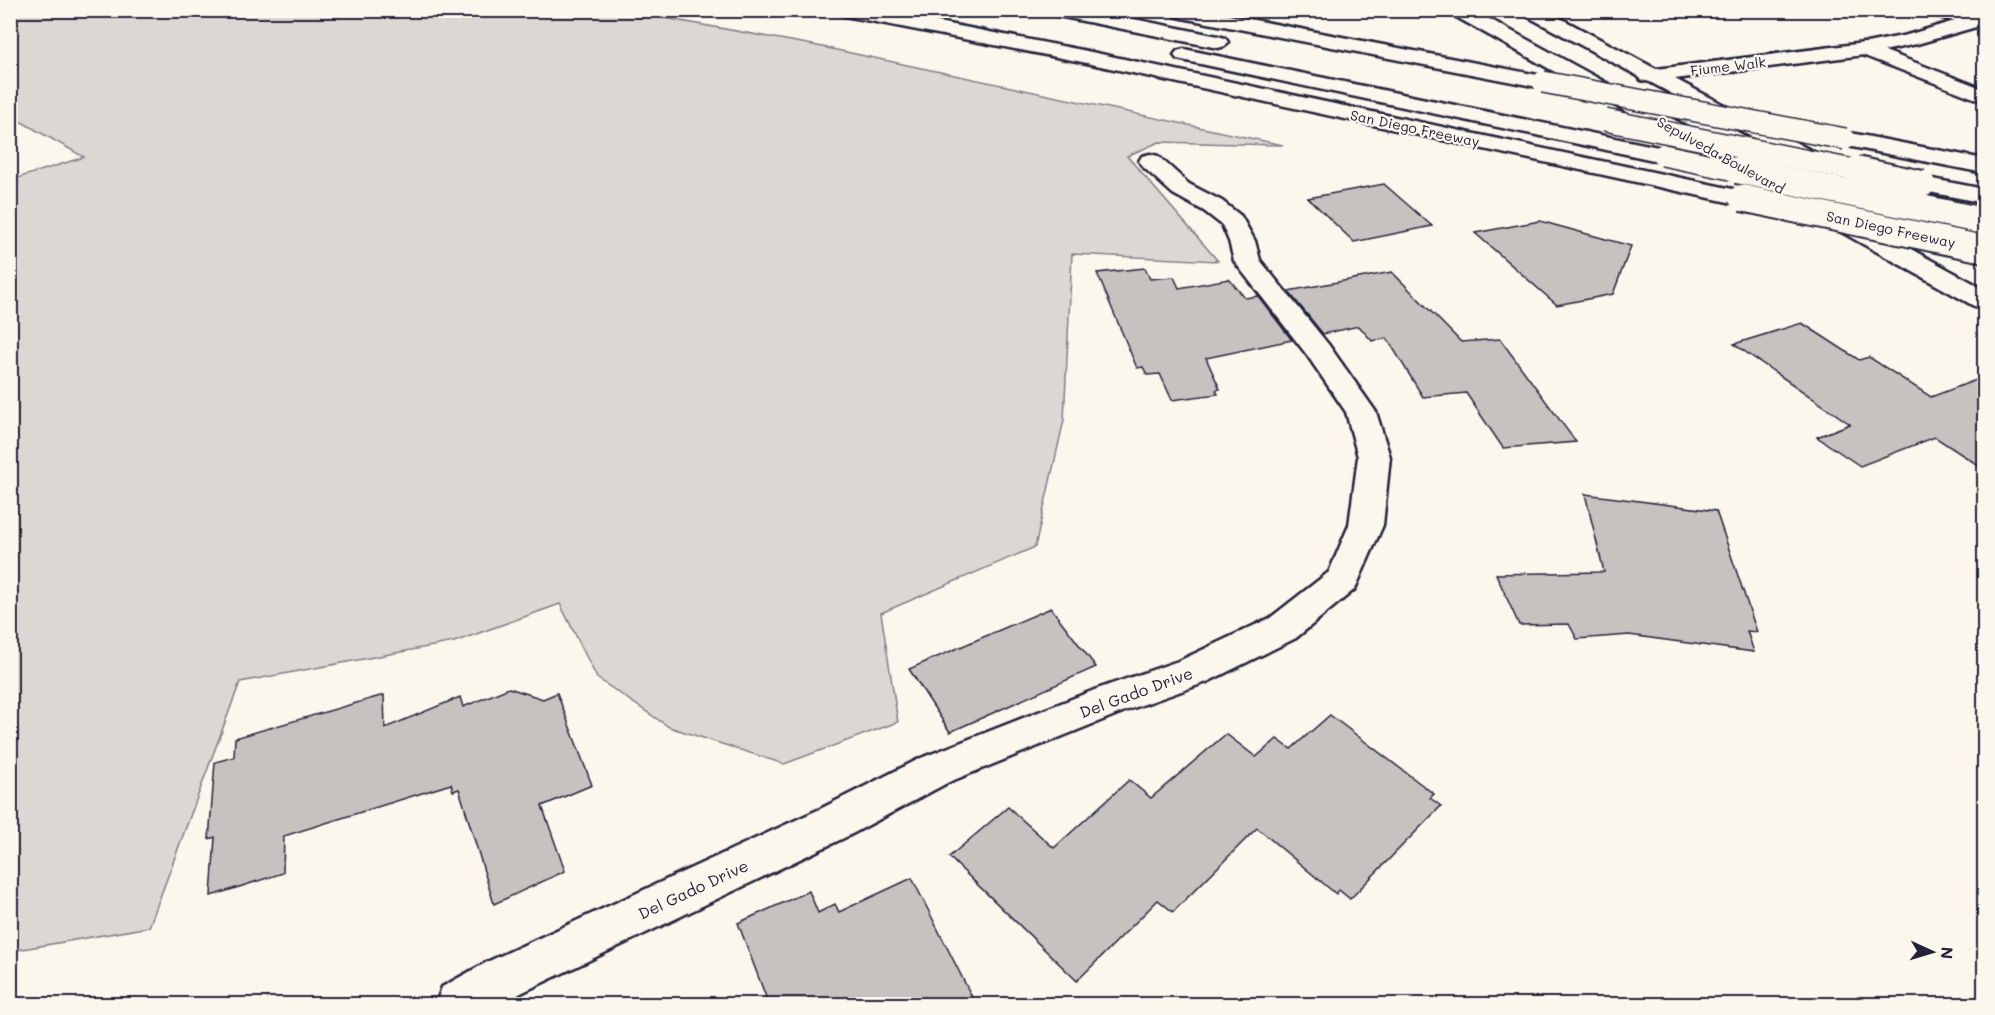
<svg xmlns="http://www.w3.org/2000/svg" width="1995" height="1015" font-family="Mali,sans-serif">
<rect width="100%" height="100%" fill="#fbf7ec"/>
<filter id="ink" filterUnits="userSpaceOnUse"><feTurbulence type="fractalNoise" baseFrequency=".0167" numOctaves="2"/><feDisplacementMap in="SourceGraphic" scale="12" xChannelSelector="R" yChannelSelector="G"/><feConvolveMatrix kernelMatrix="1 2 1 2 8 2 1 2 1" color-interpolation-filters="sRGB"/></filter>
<g filter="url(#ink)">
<!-- green -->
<path fill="#dbd8d3" stroke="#7e7d87" stroke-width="1.5" d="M11,10l615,1 187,34 470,100 -124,-3 -32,14 91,105 -146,-7 -8,166 -29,127 -154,66 17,109 -114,42 -115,-37 -72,-49 -37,-74 -106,38 -214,40 -91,245 -138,24v-771l73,-23 -73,-41z"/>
<!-- building -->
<g fill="#c6c2c0" stroke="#22223b" stroke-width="1.5">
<path d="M1384,184l48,42 -78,16 -46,-44z"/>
<path d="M1540,221l91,25 -18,48 -56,11 -82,-72z"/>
<path d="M1145,268l5,11 24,-2 5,11 50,-9 16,19 13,-2 34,44 -86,18 14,31 -4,1 2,4 -46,6 -12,-26 -13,1 -4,-8 -6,1 -40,-95z"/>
<path d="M1392,272l69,70 39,-3 76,103 -73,6 -37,-55 -43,4 -36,-59 -15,3 -13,-15 -36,8 -35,-43z"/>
<path d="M1802,323l57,37 10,-3 62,40 53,-20v92l-49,-32 -75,29 -43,-29 33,-13 -116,-80z"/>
<path d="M1585,494l131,17 41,121 -10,-1 7,21 -125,-17 -52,4 -8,-15 -50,1 -23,-51 108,-2z"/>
<path d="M1051,608l45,59 -146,65 -41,-63z"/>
<path d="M509,688l34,11 14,-6 35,92 -50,21 23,65 -71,33 -35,-115 -6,2 -2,-7 -167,52 -1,37 -72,23 4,-59 -6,2 6,-77 19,-5 1,-19 149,-43 1,33 75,-31 3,10z"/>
<path d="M1330,715l104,79 -4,4 11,8 -91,93 -11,-9 -3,4 -79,-66 -84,84 -15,-12 -81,81 -128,-124 59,-50 46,41 75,-68 22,18 75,-64 30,23 21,-18 14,10z"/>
<path d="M912,878l64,127h-207l-31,-82 71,-32 9,22 17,-9 4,8z"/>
</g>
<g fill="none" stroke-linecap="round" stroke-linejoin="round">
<defs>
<g id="street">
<path d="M1927,10c16,0 47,-3 57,11l-2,4 -7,2 -46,-13z"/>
<path d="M1150,154l8,2 31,28 33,17 19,15 14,25 5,19 68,84 48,68 14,45 -7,68 -28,64 -59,49 -89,44 -82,29 -176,71 -99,53 -329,158 -18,11h-67l6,-17 47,-26 331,-152 101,-51 176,-69 84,-29 89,-42 59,-46 20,-47 9,-68 -12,-45 -39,-57 -73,-94 -5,-20 -7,-16 -18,-14 -31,-17 -31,-28 -3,-5 3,-5z"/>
</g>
<path id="secondary" d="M1975,15l9,2v12l-8,-2 -59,17 -53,11 -7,-2 -3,-4 3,-4 50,-10z"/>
<g id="primary">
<path d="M1449,10h24l511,279v19l-10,-2 -523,-292z"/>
<path d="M1521,10h24l111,59 208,-26 7,2 3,4 -3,4 -7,2 -189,24 158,83 4,5 -4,5 -8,2 -8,-2 -167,-90 -9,-2 -3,-4 -115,-62z"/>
</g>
<g id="highway">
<path d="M836,10h41l205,40 660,141 8,2 4,5 -4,5 -8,2 -660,-143 -237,-46 -7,-2z"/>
<path d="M1049,10h40l129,26 7,2 3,4 -3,4 -7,2 -160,-32 -7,-2z"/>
<path d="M1174,10h29l340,66 7,2 3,4 -3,4 -7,2 -361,-70 -7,-2z"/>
<path d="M1864,43l120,46v13l-127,-49 -3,-4 3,-4z"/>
<path d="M1184,49l479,99 8,2 3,5 -3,5 -8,2 -486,-103 -3,-4 3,-4z"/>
<path d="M1845,132l139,27v14l-147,-29 -3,-5 3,-5z"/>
<path d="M1922,177l62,12v14l-70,-14 -4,-5 4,-5z"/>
</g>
</defs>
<!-- street casing -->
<use href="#street" stroke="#22223b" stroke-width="5"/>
<!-- secondary casing -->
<use href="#secondary" stroke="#22223b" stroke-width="5"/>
<!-- primary casing -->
<use href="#primary" stroke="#22223b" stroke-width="5"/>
<!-- highway casing -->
<use href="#highway" stroke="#22223b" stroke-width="5"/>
<!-- street -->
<use href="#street" fill="#fbf7ec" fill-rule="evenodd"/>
<!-- secondary -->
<use href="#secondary" fill="#fbf7ec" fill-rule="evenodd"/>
<!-- primary -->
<use href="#primary" fill="#fbf7ec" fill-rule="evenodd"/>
<!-- highway -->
<use href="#highway" fill="#fbf7ec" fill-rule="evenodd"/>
<defs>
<g id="highway-bridge-far1">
<path d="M1543,82l302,57"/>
<path d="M1605,120l258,52"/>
<path d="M1663,155l82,17"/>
</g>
<g id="highway-bridge">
<path d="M1737,170l247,51"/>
<path d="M1856,170l66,14"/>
<path d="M1742,198l242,51"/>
</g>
</defs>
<!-- highway-bridge-far1 casing -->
<use href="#highway-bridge-far1" stroke="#22223b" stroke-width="24" stroke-linecap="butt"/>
<!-- highway-bridge casing -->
<use href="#highway-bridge" stroke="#22223b" stroke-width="30" stroke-linecap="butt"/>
<!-- highway-bridge-far1 -->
<use href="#highway-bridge-far1" stroke="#fbf7ec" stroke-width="21"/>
<!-- highway-bridge -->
<use href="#highway-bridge" stroke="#fbf7ec" stroke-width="26"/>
</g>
</g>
<g text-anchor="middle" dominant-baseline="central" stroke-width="4.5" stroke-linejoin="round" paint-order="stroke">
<!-- far-street labels -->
<g font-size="14" fill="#22223b" stroke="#fbf7ec">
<text transform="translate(1728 66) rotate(-7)">Fiume Walk</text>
<text transform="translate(1415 128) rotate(12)">San Diego Freeway</text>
<text transform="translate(1721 155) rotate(29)">Sepulveda Boulevard</text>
<text transform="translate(1891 229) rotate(12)">San Diego Freeway</text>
</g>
<!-- street labels -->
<g font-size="16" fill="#22223b" stroke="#fbf7ec">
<text transform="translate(1136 692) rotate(-20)">Del Gado Drive</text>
<text transform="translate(693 889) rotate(-25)">Del Gado Drive</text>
</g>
</g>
<!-- margin -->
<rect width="1995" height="1015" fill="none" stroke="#fbf7ec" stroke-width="36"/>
<rect x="18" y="18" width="1959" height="979" fill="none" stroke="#22223b" stroke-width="2" filter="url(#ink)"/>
<!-- north arrow -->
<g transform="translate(1932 952) rotate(94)" stroke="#fbf7ec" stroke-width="4.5" paint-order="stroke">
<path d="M0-4.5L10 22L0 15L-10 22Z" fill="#22223b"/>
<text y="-9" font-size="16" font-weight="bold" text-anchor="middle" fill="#22223b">N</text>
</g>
</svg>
